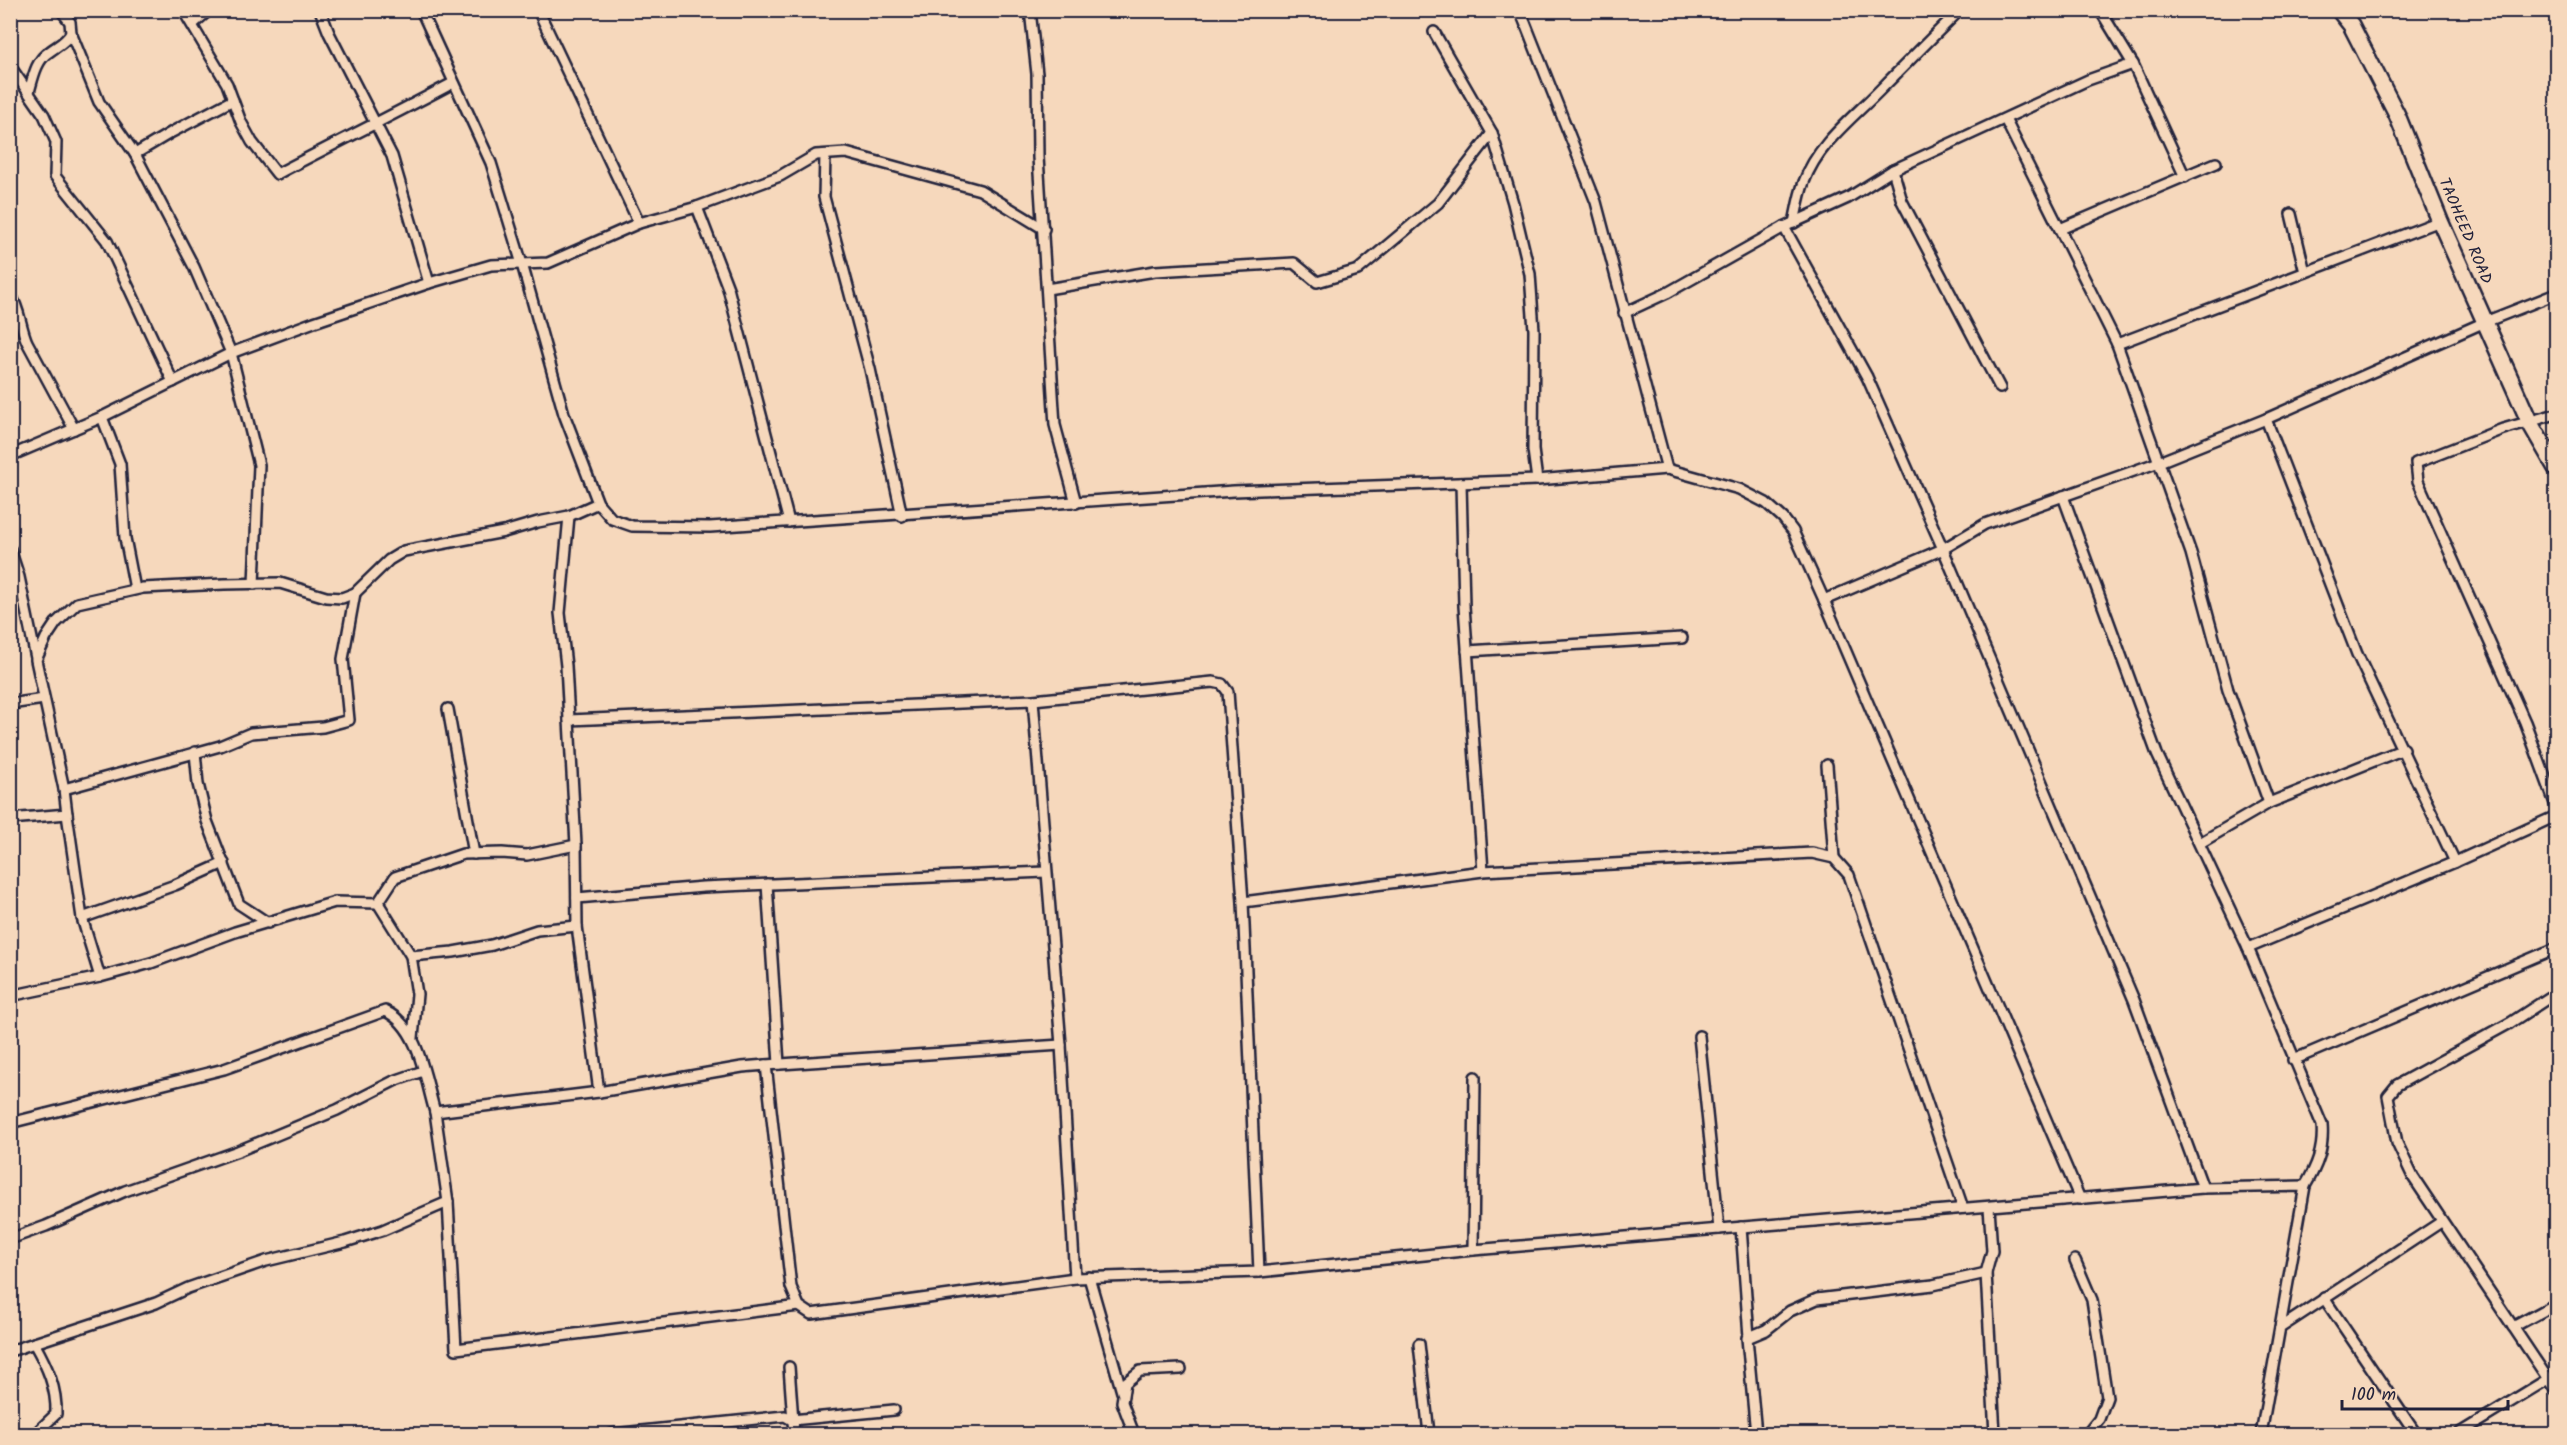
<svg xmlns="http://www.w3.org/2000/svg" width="2567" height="1445" font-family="Kalam,sans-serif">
<rect width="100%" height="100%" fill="#f6d8bc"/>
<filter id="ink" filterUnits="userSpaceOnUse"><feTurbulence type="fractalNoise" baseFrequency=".0167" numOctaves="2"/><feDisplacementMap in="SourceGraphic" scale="12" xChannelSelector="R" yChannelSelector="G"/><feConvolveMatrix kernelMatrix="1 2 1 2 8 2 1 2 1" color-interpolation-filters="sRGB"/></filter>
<g filter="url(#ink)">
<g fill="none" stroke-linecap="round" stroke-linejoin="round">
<defs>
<g id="minor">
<path d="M183,10l44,74 14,38 11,20 25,32c59,-31 118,-60 176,-91"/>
<path d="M320,10l9,23 63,123 37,127"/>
<path d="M421,10l70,153 31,101 42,150 34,89 14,16 20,7 78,1 524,-36 303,-11 130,-11 72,20 27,14 17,15 10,13 31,69 256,599"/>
<path d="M538,10l101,213"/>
<path d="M1030,10l7,64 1,83 17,268 21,78"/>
<path d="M1520,10l76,192 71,267"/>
<path d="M2100,10l33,54 52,113"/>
<path d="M193,24l16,-14"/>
<path d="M1434,32l58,101 21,70 17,71 4,56 -1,120 4,30"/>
<path d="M71,33l28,69 36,52 59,113 37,86 28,112 -5,119"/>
<path d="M10,66l34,49 12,27 -1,34 52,65 66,141"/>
<path d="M29,92c4,-14 7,-32 20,-40 9,-7 16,-9 22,-19l-1,-11 -9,-12"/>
<path d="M2005,119l112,225 74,209 37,137 41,113"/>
<path d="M135,154l37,-22 61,-32"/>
<path d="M825,155l-1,42 46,172 32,147"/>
<path d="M1893,170l9,31 98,187"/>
<path d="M697,207l31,81 61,234"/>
<path d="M2291,214l14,58"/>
<path d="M1794,223c3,-14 5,-28 10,-41 14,-39 50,-65 78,-94 26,-26 51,-52 78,-78"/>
<path d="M1784,227l83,150 76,172 191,451 69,188"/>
<path d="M2060,229l156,-66"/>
<path d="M1047,289l108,-18 139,-8 23,19 41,-12 80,-67 54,-70"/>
<path d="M10,294c10,15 10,32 17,48l47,87"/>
<path d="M1624,313l43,-20 117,-66 64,-29 45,-28 195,-90 45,-16"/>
<path d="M2117,344l323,-123"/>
<path d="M2556,414l-53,15 -87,34 2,18 107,241 31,84"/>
<path d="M102,417l18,47 5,74 10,51"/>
<path d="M2266,419l91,235 98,208"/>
<path d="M10,456l92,-39 129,-64 83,-31 115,-39 62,-18 57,-2 91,-40 58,-16 83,-31 36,-21 30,-2 134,37 64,39"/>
<path d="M1461,483l3,123 19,265"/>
<path d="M2063,496l94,258 91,194 74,177c2,24 -5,41 -17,61"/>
<path d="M569,516l-9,97 6,53 10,179 1,81 22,166"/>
<path d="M10,549l9,28 17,81"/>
<path d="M1824,600l119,-51 42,-25 174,-62 107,-43 219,-97 71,-28"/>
<path d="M1467,651l215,-13"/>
<path d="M1033,700l28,345 14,233"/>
<path d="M10,704l34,-5"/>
<path d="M448,709l26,145"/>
<path d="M569,720l464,-20 180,-18 9,2 6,8 15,210 16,370"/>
<path d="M195,752l3,32 9,37 32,83 29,19"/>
<path d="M1827,765l7,93"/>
<path d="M64,789l156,-43 31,-13 72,-6 26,-7 -6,-61 12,-66"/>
<path d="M67,814l15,104 18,59"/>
<path d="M10,819l57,-5 -3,-25 -28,-129 10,-22 10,-15 21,-20 66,-15 81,-4 56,-1 46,14 16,1 13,-5 34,-33 15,-9 100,-19 34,-10 31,-6 29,-13"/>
<path d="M2200,843l69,-40 135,-54"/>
<path d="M767,884l12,180"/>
<path d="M577,898l126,-11 343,-15"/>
<path d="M1243,902l240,-31 329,-18 22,5 15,17 114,333"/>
<path d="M378,903l17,-26 68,-23 39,-1 25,2 49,-10"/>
<path d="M378,903l33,53 6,38 -4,44"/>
<path d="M82,918l93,-33 49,-22"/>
<path d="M2248,948l207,-86 101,-46"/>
<path d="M411,956l42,-4 39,-7 45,-15 40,-4"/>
<path d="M2556,993l-46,30 -113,62 -9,11 9,47 16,34 143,214"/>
<path d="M10,996l90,-19 51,-14 84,-31 100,-30 43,1"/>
<path d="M1699,1036l20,193"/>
<path d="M2293,1060l263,-112"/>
<path d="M766,1065l295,-20"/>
<path d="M10,1123l214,-54 161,-58c34,15 40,68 50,101l164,-20 143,-25 24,-2 25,222 8,19 12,8 264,-36 184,-6 214,-22 730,-62 102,-2 -44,248"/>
<path d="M448,1202l8,147 343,-43"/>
<path d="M1989,1207l3,44 -6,22 9,161"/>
<path d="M1741,1227l8,110"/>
<path d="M10,1239l36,-13 79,-35 113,-40 99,-41 57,-29 29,-10"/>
<path d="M1473,1250l2,-173"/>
<path d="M2075,1260l17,40 15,97 -8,22 -12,15"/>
<path d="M1089,1277l33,115"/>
<path d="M2324,1298l92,136"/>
<path d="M2513,1327l43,-23"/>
<path d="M2280,1328l161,-106"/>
<path d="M34,1343c13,23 23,45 22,71l-21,20"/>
<path d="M1419,1344l10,90"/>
<path d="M10,1351l146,-48 32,-15 78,-27 79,-19 38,-12 65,-28 -13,-90"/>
<path d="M789,1367l5,67"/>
<path d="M612,1434l173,-18 7,4 102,-10"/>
<path d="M1134,1434l-12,-32 3,-19 15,-12 41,-2"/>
<path d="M1756,1434l-9,-96 19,-8 24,-19 27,-12 116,-14 53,-12"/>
<path d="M2458,1434l90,-55"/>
</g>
<path id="primary" d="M2339,10l12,15 46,90 43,106 90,202 26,45"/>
</defs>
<!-- minor casing -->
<use href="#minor" stroke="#22223b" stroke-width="14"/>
<!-- primary casing -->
<use href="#primary" stroke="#22223b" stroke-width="20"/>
<!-- minor -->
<use href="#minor" stroke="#f6d8bc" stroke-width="9"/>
<!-- primary -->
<use href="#primary" stroke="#f6d8bc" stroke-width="15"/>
</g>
</g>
<g text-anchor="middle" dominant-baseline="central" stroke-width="6" stroke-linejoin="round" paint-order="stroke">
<!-- street labels -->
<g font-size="16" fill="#22223b" stroke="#f6d8bc">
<text transform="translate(2465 231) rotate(67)">TAOHEED ROAD</text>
</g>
</g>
<!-- margin -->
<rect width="2567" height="1445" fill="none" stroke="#f6d8bc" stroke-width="36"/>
<rect x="18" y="18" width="2531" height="1409" fill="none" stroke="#22223b" stroke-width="2" filter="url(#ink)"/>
<!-- scale -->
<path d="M2342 1400v9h166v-9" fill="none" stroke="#22223b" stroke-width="3"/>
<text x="2351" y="1400" font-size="18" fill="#22223b" stroke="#f6d8bc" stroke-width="4.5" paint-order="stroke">100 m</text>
</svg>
